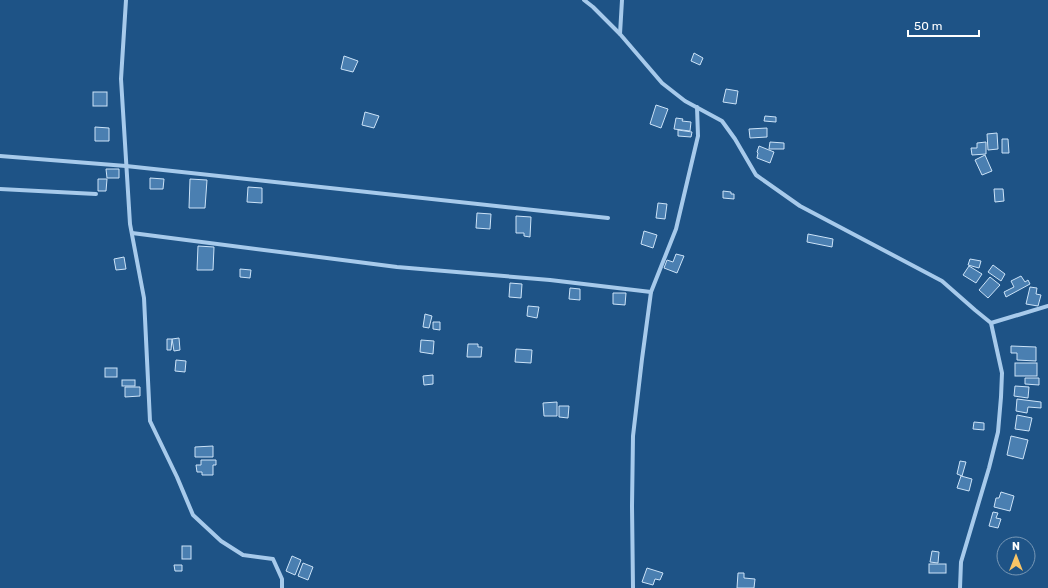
<svg xmlns="http://www.w3.org/2000/svg" width="1048" height="588" font-family="Rubik,sans-serif">
<rect width="100%" height="100%" fill="#1e5386"/>
<!-- building -->
<g fill="#4a7fb1" stroke="#cce3f8">
<path d="M694,53l9,5 -3,7 -9,-4z"/>
<path d="M344,56l14,5 -5,11 -12,-3z"/>
<path d="M726,89l12,2 -2,13 -13,-2z"/>
<rect x="93" y="92" width="14" height="14"/>
<path d="M656,105l12,4 -7,19 -11,-4z"/>
<path d="M365,112l14,4 -5,12 -12,-3z"/>
<path d="M765,116l11,1v5l-12,-1z"/>
<path d="M676,118l7,1 -1,2 9,1 -1,9 -16,-2z"/>
<path d="M95,127l14,1v13h-14z"/>
<path d="M767,128v9l-17,1 -1,-9z"/>
<path d="M678,130l14,2 -1,5 -13,-1z"/>
<path d="M997,133l1,16 -10,1 -1,-16z"/>
<path d="M1002,139h6l1,14h-7z"/>
<path d="M770,142l14,1v6h-15z"/>
<path d="M986,142v12l-14,1 -1,-7h6v-5z"/>
<path d="M759,146l15,6 -4,11 -13,-5 1,-5 -1,-1z"/>
<path d="M985,155l7,16 -10,4 -7,-15z"/>
<path d="M106,169h13v9h-12z"/>
<path d="M150,178l14,1 -1,10h-13z"/>
<path d="M98,179h9l-1,12h-8z"/>
<path d="M190,179l17,1 -2,28h-16z"/>
<path d="M248,187l14,1v15l-15,-1z"/>
<path d="M994,189h9l1,12 -9,1z"/>
<path d="M723,191l8,1v2h3v5l-11,-1z"/>
<path d="M658,203l9,1 -2,15 -9,-1z"/>
<path d="M477,213l14,1 -1,15 -14,-1z"/>
<path d="M516,216l15,1 -1,20 -6,-1v-3h-8z"/>
<path d="M644,231l13,4 -4,13 -12,-4z"/>
<path d="M808,234l25,5 -1,8 -25,-5z"/>
<path d="M198,246l16,1 -1,23h-16z"/>
<path d="M676,254l8,2 -7,17 -13,-5 3,-8 6,2z"/>
<path d="M124,257l2,12 -10,1 -2,-11z"/>
<path d="M970,259l11,2 -2,7 -11,-3z"/>
<path d="M993,265l12,9 -4,7 -13,-9z"/>
<path d="M969,266l13,8 -6,9 -13,-8z"/>
<path d="M240,269l11,1 -1,8 -10,-1z"/>
<path d="M1021,276l4,6 3,-2 2,4 -24,13 -2,-5 10,-5 -3,-6z"/>
<path d="M990,277l10,8 -12,13 -9,-8z"/>
<path d="M510,283l12,1 -1,14 -12,-1z"/>
<path d="M1030,287l7,1 -1,6 5,1 -3,11 -12,-2z"/>
<path d="M570,288l10,1v11l-11,-1z"/>
<path d="M613,293h13l-1,12 -12,-1z"/>
<path d="M528,306l11,1 -2,11 -10,-2z"/>
<path d="M425,314l7,2 -3,12 -6,-1z"/>
<path d="M433,322h7v8l-7,-1z"/>
<path d="M179,338l1,12 -6,1 -2,-12z"/>
<path d="M167,339h5l-1,11h-4z"/>
<path d="M421,340l13,1 -1,13 -13,-2z"/>
<path d="M468,344h10v3h4l-1,10h-14z"/>
<path d="M1011,346l25,1v14l-19,-1v-7h-6z"/>
<path d="M516,349l16,1 -1,13 -16,-1z"/>
<path d="M176,360l10,1 -1,11 -10,-1z"/>
<rect x="1015" y="363" width="22" height="13"/>
<rect x="105" y="368" width="12" height="9"/>
<path d="M433,375v9l-9,1 -1,-9z"/>
<path d="M1025,378h14v7l-14,-1z"/>
<rect x="122" y="380" width="13" height="6"/>
<path d="M1015,386l14,1 -1,11 -14,-2z"/>
<path d="M125,387h15v9l-15,1z"/>
<path d="M1017,399l24,3v6l-13,-1 -1,6 -11,-2z"/>
<path d="M557,402v14h-13l-1,-13z"/>
<path d="M559,406h10l-1,12 -9,-1z"/>
<path d="M1017,415l15,3 -3,13 -14,-2z"/>
<path d="M974,422l10,1v7l-11,-1z"/>
<path d="M1011,436l17,4 -5,19 -16,-4z"/>
<path d="M213,446v11h-18v-10z"/>
<path d="M201,460h15v5h-3v10h-11v-3h-5l-1,-7h5z"/>
<path d="M960,461l6,1 -4,14 -5,-2z"/>
<path d="M961,476l11,3 -3,12 -12,-3z"/>
<path d="M1001,492l13,4 -4,15 -16,-4 2,-9h3z"/>
<path d="M993,512l5,1 -2,5 5,1 -3,9 -9,-2z"/>
<rect x="182" y="546" width="9" height="13"/>
<path d="M932,551l7,1 -1,11 -8,-1z"/>
<path d="M292,556l9,4 -6,15 -9,-4z"/>
<path d="M303,563l10,4 -5,13 -10,-4z"/>
<rect x="929" y="564" width="17" height="9"/>
<path d="M174,565h8v6h-7z"/>
<path d="M647,568l16,5 -3,7 -5,-1 -2,6 -11,-3z"/>
<path d="M738,573h6v5l11,1 -1,9h-17z"/>
</g>
<g fill="none" stroke-linecap="round" stroke-linejoin="round">
<!-- minor -->
<g stroke="#a7caeb" stroke-width="4">
<path d="M126,0l-5,79 9,145 14,74 6,123 27,56 16,38 28,26 22,14 30,4 9,20v9"/>
<path d="M584,0l9,7 27,27 42,49 23,18 37,20 13,18 21,36 44,31 142,75 33,29 16,13 11,50 -1,24 -3,35 -9,36 -28,94 -1,26"/>
<path d="M620,34l2,-34"/>
<path d="M0,156l126,10 482,52"/>
<path d="M0,189l96,5"/>
<path d="M132,233l265,34 153,13 101,12"/>
<path d="M991,323l57,-17"/>
<path d="M633,588l-1,-82 1,-70 9,-77 9,-67 25,-63 22,-93 -1,-29"/>
</g>
</g>
<!-- north arrow -->
<g transform="translate(1016 556)"><circle r="19" fill="#1e5386" stroke="#7898b6"/>
<path d="M0-3L7 15L0 10L-7 15Z" fill="#f9c566"/>
<text y="-6" font-size="11" font-weight="bold" text-anchor="middle" fill="#ffffff">N</text>
</g>
<!-- scale -->
<path d="M908 30v6h71v-6" fill="none" stroke="#ffffff" stroke-width="2"/>
<text x="914" y="30" font-size="12" fill="#ffffff" stroke="#1e5386" stroke-width="3" paint-order="stroke">50 m</text>
</svg>
